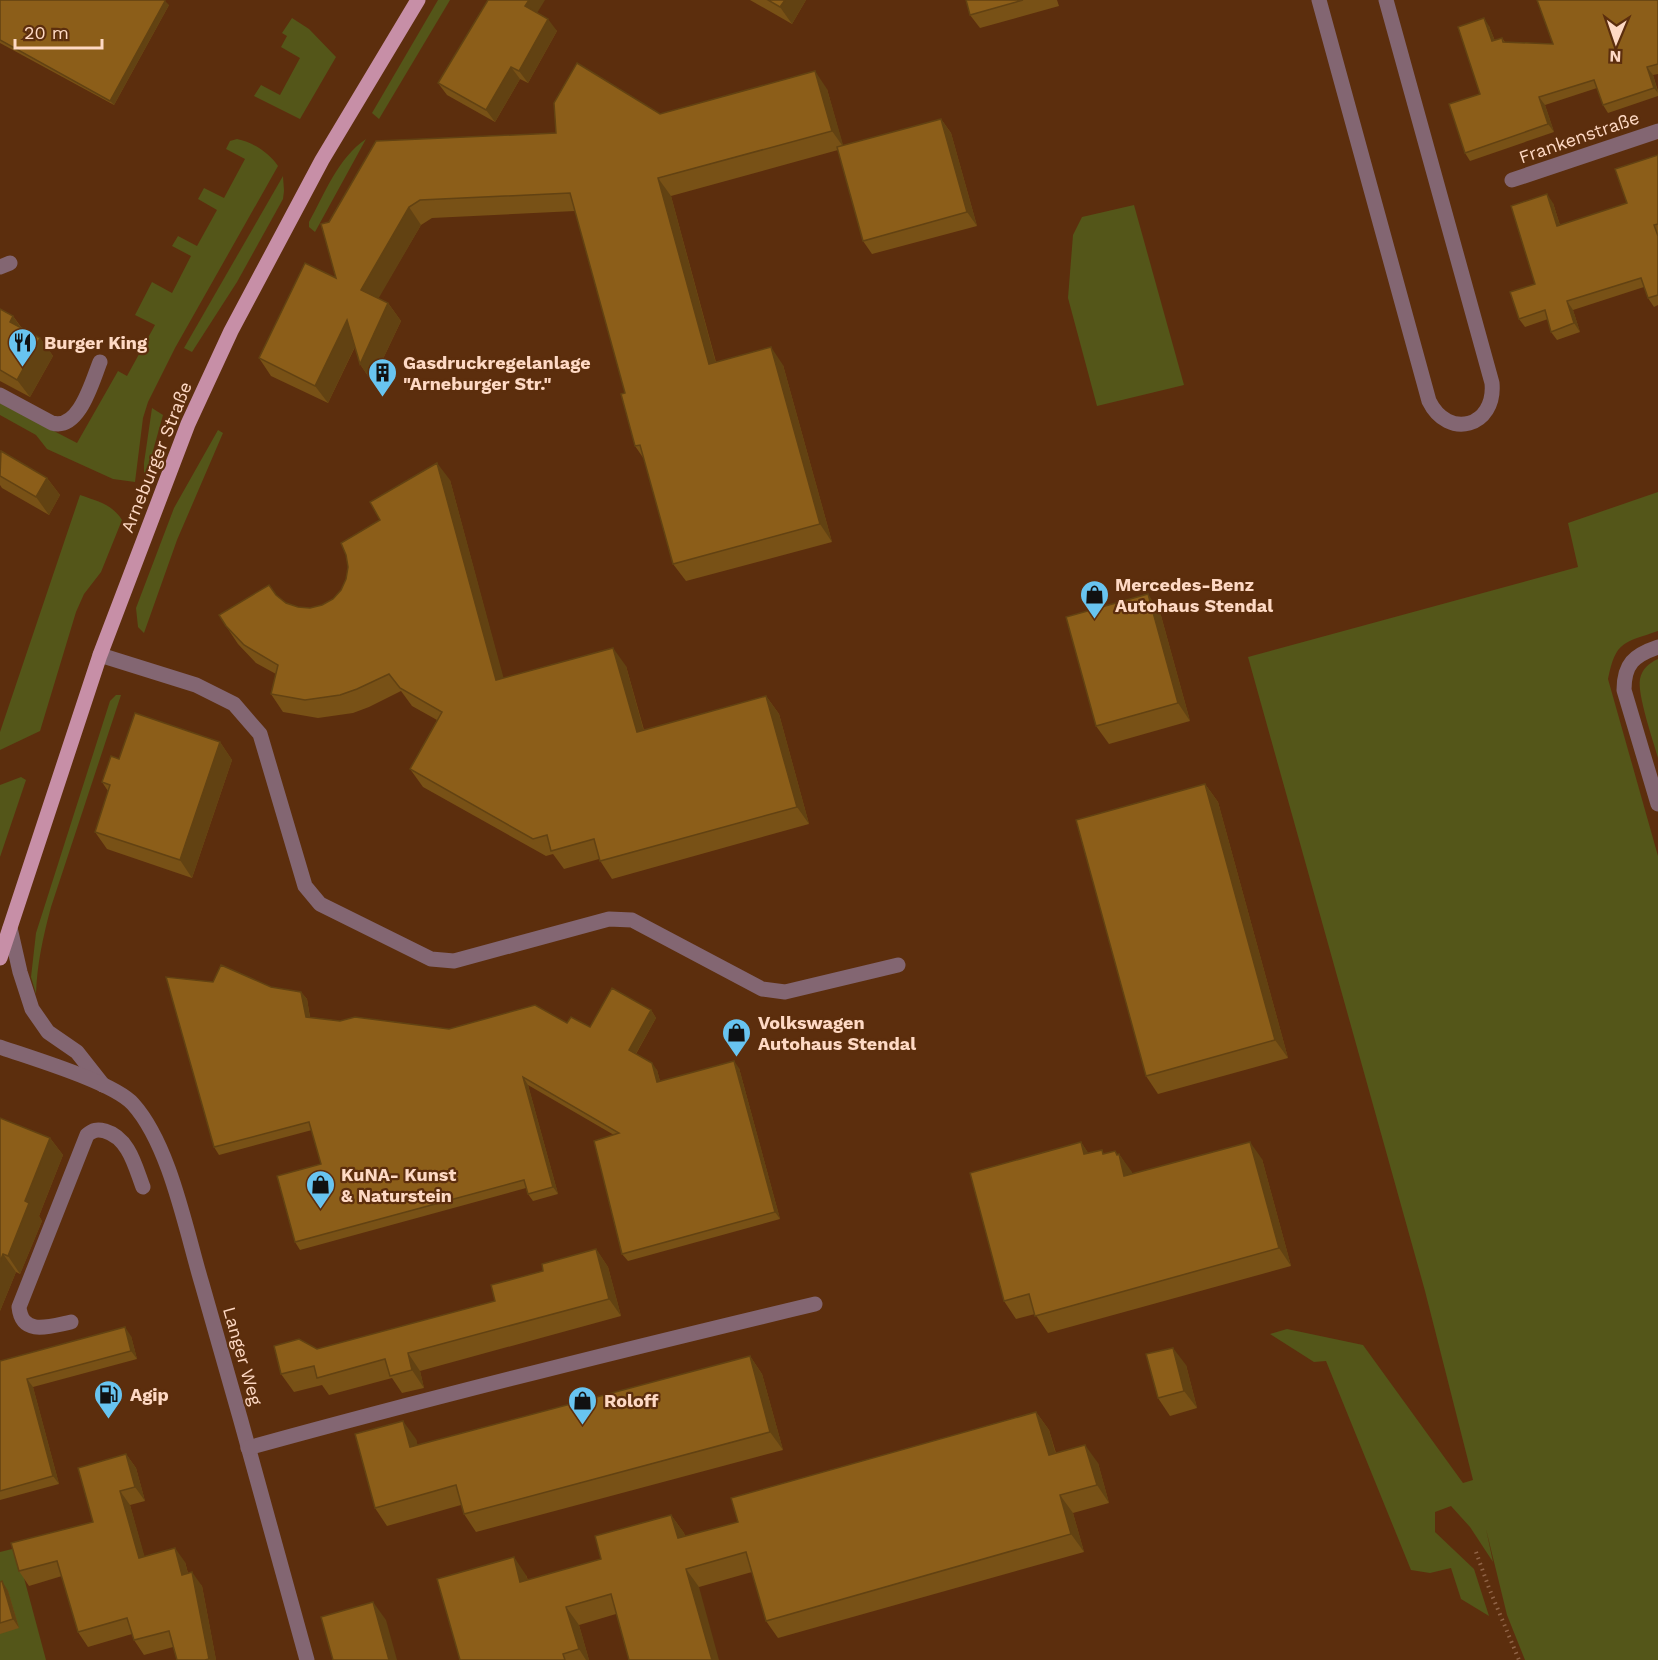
<svg xmlns="http://www.w3.org/2000/svg" width="1658" height="1660" font-family="'Work Sans',sans-serif">
<rect width="100%" height="100%" fill="#5c2e0d"/>
<!-- green -->
<g fill="#545619">
<path d="M438,0h12l-71,119 -7,-6z"/>
<path d="M292,18l17,11 27,28 -36,62 -46,-23 7,-11 19,10 20,-37 -19,-11 6,-11 -5,-3z"/>
<path d="M237,139c16,3 32,14 41,27l-103,182 -27,54 -5,16 -8,64 -22,-3 -66,-30 -11,-14 -36,-20v-12l77,40 41,-72 9,5 28,-51 -20,-10 17,-33 20,11 19,-37 -19,-10 6,-10 19,10 20,-36 -19,-11 6,-11 20,10 21,-39 -19,-10 4,-8z"/>
<path d="M366,139l-51,93 -6,-5v-5c16,-29 29,-64 57,-83z"/>
<path d="M283,176l1,15 -1,8 -46,83 -45,70 -8,-4z"/>
<path d="M1134,205l50,180 -87,21 -29,-108 5,-63 9,-18z"/>
<path d="M152,408l11,7 -16,57 -2,1 -1,-1v-9z"/>
<path d="M218,430l5,3 -46,107 -33,93 -6,-6 -2,-19 38,-100z"/>
<path d="M1658,492v139c-34,12 -42,9 -50,48l50,177v804h-133l-18,-45 -21,-86 7,33 -23,-35 -19,-21 -16,6v20l39,37 15,47 -28,-17 -10,-31 -21,5 -19,-3 -85,-209 -12,1 -44,-28 17,-5 76,16 100,138 10,-3 -48,-189 -177,-634 330,-90 -10,-44z"/>
<path d="M80,495c17,6 32,9 42,25l-21,52 -17,22 -8,18 -36,119 -40,19v-18z"/>
<path d="M1658,659v99c-5,-18 -21,-64 -18,-79 2,-10 9,-16 18,-20z"/>
<path d="M116,695h5l-70,212c-8,30 -14,57 -15,87l-5,-17 5,-44 74,-232z"/>
<path d="M21,777l5,3 -26,77v-72z"/>
<path d="M16,1548l30,112h-46v-108z"/>
</g>
<g fill="none" stroke-linecap="round" stroke-linejoin="round">
<!-- path -->
<path stroke="#906447" stroke-width="4" stroke-dasharray="1.5 4.5" stroke-linecap="butt" d="M1476,1552l13,36 30,72"/>
<!-- minor -->
<g stroke="#836672" stroke-width="15">
<path d="M1319,0l110,401c19,39 67,26 63,-18l-106,-383"/>
<path d="M1512,180l146,-49"/>
<path d="M0,267l10,-4"/>
<path d="M0,395l52,28c27,8 40,-41 48,-61"/>
<path d="M1658,647c-24,8 -34,17 -34,43l34,114"/>
<path d="M100,655l96,30 38,19 26,30 45,152 15,18 111,55 23,2 155,-42 23,1 130,69 23,3 113,-27"/>
<path d="M10,928l10,44 12,37 16,23 29,20 26,33"/>
<path d="M0,1047c31,11 113,35 133,57 37,41 53,127 69,180 36,125 71,251 105,376"/>
<path d="M71,1322c-20,4 -49,15 -52,-15l68,-172c6,-5 10,-6 18,-4 24,7 30,35 38,56"/>
<path d="M248,1448c188,-52 378,-99 567,-144"/>
</g>
<!-- major -->
<path stroke="#c78fa7" stroke-width="15" d="M0,958l100,-303 88,-231 43,-93 91,-171 96,-160"/>
</g>
<!-- wall -->
<g fill="#785116">
<path d="M0,0l169,5 -55,100 -114,-62z"/>
<path d="M750,0h56l-14,24z"/>
<path d="M966,0h91l2,6 -79,22 -10,-13z"/>
<path d="M1658,0v74l-5,1 5,16v5l-50,17 -5,-8 -6,-17 -52,17 9,27 -84,29 -5,-8 15,-59 9,-68 6,15 7,-3 3,4 48,2z"/>
<path d="M537,13l20,18 -29,52 -8,-4 -25,43 -48,-27 -9,-12z"/>
<path d="M827,89l16,57 98,-27 10,14 26,93 -105,28 -9,-13 -25,-91 -167,46 45,166 67,3 49,177 -146,39 -13,-17 -29,-105 -9,-13 -10,-53 -50,-182 -143,7 -11,7 -43,73 10,5 13,18 -29,61 -12,-18 -5,-17 -27,56 -57,-27 -12,-18 77,-80 -7,-56 227,-89 104,-19z"/>
<path d="M1658,155v150l-4,2 -6,-9 -4,-11 -71,23 7,22 -23,8 -6,-8 -3,-13 -23,8 -6,-8 16,-35 18,-81 7,22 67,-22z"/>
<path d="M0,309l13,7 8,11 19,11 13,18 -23,41 -30,-16z"/>
<path d="M0,453l47,25 13,17 -11,20 -47,-27 -2,-3z"/>
<path d="M450,480l53,198 123,-12 18,64 122,-34 13,18 30,110 -197,55 -13,-20 -35,10 -11,-15 -7,2 -123,-69 -13,-18 27,-49 -25,-14 -11,-15 -32,16 -16,6 -35,5 -35,-6 -12,-18 5,-20 -20,-11 -18,-19 -12,-18 50,-31 10,8 12,4 12,1 12,-3 11,-6z"/>
<path d="M1160,612l30,109 -81,23 -13,-18z"/>
<path d="M220,742l12,18 -40,118 -85,-29 -12,-17 13,-41 -6,-9 17,-23z"/>
<path d="M1205,784l13,18 70,256 -130,36 -12,-18z"/>
<path d="M213,982l58,5 30,5 6,7 3,18 30,4 109,8 118,-6 23,4 61,-17 5,8 -20,36 21,16 3,11 79,-13 41,151 -152,42 -6,-7 -8,-119 -86,-50 30,109 -25,7 -5,-7 -2,-6 -226,62 -5,-8 26,-78 -9,-34 -93,25 -5,-8z"/>
<path d="M0,1118l50,20 13,17 -24,61 3,5 -22,53 -4,-2 -16,39z"/>
<path d="M1081,1142l7,11 31,1 13,20 130,-15 29,107 -243,67 -13,-19 -19,5 -12,-18z"/>
<path d="M596,1249l12,18 13,49 -201,55 4,17 -22,5 -10,-15 -63,17 -7,-10 -28,7 -13,-18 36,-25 178,-48 48,-30z"/>
<path d="M131,1336l6,23 -104,28 26,97 -59,16v-139z"/>
<path d="M750,1356l12,18 21,76 -307,82 -12,-18 -3,-9 -74,21 -12,-18 41,-69 1,6z"/>
<path d="M1186,1365l11,43 -27,8 -12,-18z"/>
<path d="M1036,1412l13,18 7,23 42,10 11,40 -36,10 11,39 -306,86 -12,-17 -14,-49 -53,15 -83,27 -37,11 10,35h-129l66,-85 2,5 73,-21 70,-44 13,18 1,3 53,-14z"/>
<path d="M126,1454l10,14 9,33 -15,4 14,51 41,6 3,11 14,13 14,74h-39l-4,-13 -29,8 -10,-15 -2,-6 -44,13 -10,-15 -16,-56 -33,10 -10,-15 74,-49z"/>
<path d="M0,1582l8,9 11,37 -19,6z"/>
</g>
<!-- shaded-wall -->
<g fill="#624212">
<path d="M529,0h16l-11,18 -9,-12z"/>
<path d="M785,0h21l-14,24 -12,-17z"/>
<path d="M165,1l4,4 -55,100 -4,-4z"/>
<path d="M1484,18l5,8 9,23 -6,-8z"/>
<path d="M548,19l9,12 -29,52 -9,-12z"/>
<path d="M511,67l9,12 -25,43 -9,-12z"/>
<path d="M1647,67l6,8 5,18 -4,-5z"/>
<path d="M815,71l12,18 17,59 -12,-17z"/>
<path d="M1539,97l6,8 9,27 -6,-8z"/>
<path d="M941,119l10,14 26,93 -10,-14z"/>
<path d="M658,178l13,18 50,186 -12,-18z"/>
<path d="M1547,194l6,9 10,32 -6,-9z"/>
<path d="M409,207l12,18 -48,83 -12,-18z"/>
<path d="M1567,301l6,9 7,22 -6,-9z"/>
<path d="M388,303l13,18 -29,61 -12,-18z"/>
<path d="M13,316l12,18 -15,-12z"/>
<path d="M347,320l12,18 -31,65 -13,-17z"/>
<path d="M40,338l13,18 -23,41 -13,-17z"/>
<path d="M771,347l12,18 49,177 -12,-18z"/>
<path d="M437,463l13,17 59,218 -13,-18z"/>
<path d="M47,478l13,17 -11,20 -13,-18z"/>
<path d="M1148,594l12,18 30,109 -12,-18z"/>
<path d="M613,648l13,18 23,84 -12,-18z"/>
<path d="M766,696l13,18 30,110 -12,-17z"/>
<path d="M220,742l12,18 -40,118 -12,-18z"/>
<path d="M1205,784l13,18 70,256 -13,-18z"/>
<path d="M301,992l6,7 4,25 -5,-7z"/>
<path d="M651,1010l5,8 -22,39 -5,-7z"/>
<path d="M734,1061l5,7 41,151 -5,-7z"/>
<path d="M652,1063l5,7 5,19 -5,-7z"/>
<path d="M523,1077l5,8 30,109 -5,-7z"/>
<path d="M50,1138l13,17 -24,61 3,5 -22,53 -12,-18 17,-55z"/>
<path d="M1081,1142l12,18 -9,-6z"/>
<path d="M1250,1142l12,17 29,107 -12,-18z"/>
<path d="M1115,1151l5,6 -1,-3 13,18 4,22 -12,-18z"/>
<path d="M596,1249l12,18 13,49 -12,-17z"/>
<path d="M3,1254l13,18 -16,39v-49z"/>
<path d="M125,1327l6,9 6,23 -6,-8z"/>
<path d="M1173,1348l13,17 11,43 -13,-17z"/>
<path d="M408,1353l12,18 4,17 -12,-18z"/>
<path d="M750,1356l12,18 21,76 -13,-18z"/>
<path d="M27,1379l6,8 26,97 -6,-8z"/>
<path d="M1036,1412l13,18 12,43 -12,-18z"/>
<path d="M403,1421l13,18 7,26 -13,-18z"/>
<path d="M1085,1445l13,18 11,40 -12,-18z"/>
<path d="M126,1454l10,14 9,33 -10,-14z"/>
<path d="M120,1491l10,14 19,67 -10,-14z"/>
<path d="M1060,1495l13,18 11,39 -13,-18z"/>
<path d="M671,1515l13,18 6,23 -12,-18z"/>
<path d="M175,1548l10,14 7,27 -10,-14z"/>
<path d="M514,1557l12,18 7,25 -13,-18z"/>
<path d="M686,1569l13,18 20,73h-7z"/>
<path d="M192,1572l10,14 14,74h-6l-1,-1z"/>
<path d="M2,1581l6,10 11,37 -6,-9z"/>
<path d="M373,1602l13,18 11,40h-8z"/>
<path d="M566,1607l13,18 10,35h-3l-7,-11z"/>
</g>
<!-- building -->
<g fill="#8c5e19" stroke="#624212" stroke-width="1.5">
<path d="M0,0h164l1,1 -55,100 -110,-61z"/>
<path d="M488,0h41l-4,6 23,13 -29,52 -8,-4 -25,43 -48,-27z"/>
<path d="M768,0h17l-5,7z"/>
<path d="M966,0h57l-53,15z"/>
<path d="M1537,0h121v64l-11,3 7,21 -51,17 -9,-25 -55,17 9,27 -83,29 -16,-49 31,-10 -22,-67 26,-9 8,23 10,-3 1,4 50,2z"/>
<path d="M577,63l83,51 155,-43 17,60 -174,47 51,186 62,-17 49,177 -147,40 -33,-119 -5,1 -14,-52 4,-1 -55,-200 -150,7 -11,7 -48,83 27,13 -28,61 -13,-44 -32,66 -56,-28 46,-95 31,15 -15,-54 8,-2 47,-81 180,-8 -2,-30z"/>
<path d="M941,119l26,93 -104,29 -26,-94z"/>
<path d="M1658,155v69l-4,1 4,11v59l-10,3 -7,-20 -74,23 7,22 -23,9 -6,-22 -26,9 -9,-27 25,-8 -24,-78 36,-12 10,32 70,-23 -12,-34z"/>
<path d="M0,309l13,7 -3,6 30,16 -23,42 -17,-10z"/>
<path d="M1,451l46,27 -11,19 -36,-21z"/>
<path d="M437,463l59,217 117,-32 24,84 129,-36 31,111 -197,54 -6,-22 -43,12 -4,-16 -14,4 -123,-70 32,-57 -42,-24 -11,-14 -32,15 -17,6 -35,5 -34,-6 7,-29 -34,-20 -18,-19 -7,-11 50,-30 7,10 10,8 12,4 12,1 12,-3 11,-6 8,-9 5,-11 2,-12 -2,-12 -5,-12 39,-23 -10,-18z"/>
<path d="M1148,594l30,109 -82,23 -30,-109z"/>
<path d="M135,713l85,29 -40,118 -85,-28 15,-47 -8,-3 9,-26 8,3z"/>
<path d="M1205,784l70,256 -129,36 -70,-256z"/>
<path d="M221,965l50,22 30,5 5,25 34,4 15,-4 94,12 86,-24 32,18 4,-6 19,10 22,-39 39,22 -22,40 23,13 5,19 77,-21 41,151 -153,42 -28,-113 25,-8 -96,-56 30,110 -25,7 -4,-14 -229,62 -18,-66 44,-12 -12,-42 -95,25 -48,-170 47,5z"/>
<path d="M0,1118l50,20 -25,63 4,2 -21,53 -5,-2 -3,8z"/>
<path d="M1081,1142l3,12 18,-4 1,4 12,-3 2,4 2,-1 5,22 126,-34 29,106 -244,68 -6,-22 -25,7 -34,-128z"/>
<path d="M596,1249l13,50 -201,54 4,17 -22,6 -5,-17 -68,19 -3,-12 -33,8 -7,-28 25,-7 18,10 178,-48 -4,-16 52,-14 -1,-7z"/>
<path d="M125,1327l6,24 -104,28 26,97 -53,15v-130z"/>
<path d="M1173,1348l11,43 -26,7 -12,-44z"/>
<path d="M750,1356l20,76 -306,82 -8,-29 -81,23 -20,-74 48,-13 7,26z"/>
<path d="M1036,1412l13,43 36,-10 12,40 -37,10 11,39 -305,87 -20,-69 -60,17 26,91h-83l-18,-66 -45,13 13,42 -16,5 2,6h-105l-23,-81 77,-22 6,25 81,-23 -6,-23 76,-21 7,23 60,-16 -7,-24z"/>
<path d="M126,1454l9,33 -15,4 19,67 36,-10 7,27 10,-3 17,87 -4,1h-28l-8,-29 -35,9 -7,-22 -49,14 -21,-71 -38,10 -8,-28 82,-21 -15,-54z"/>
<path d="M2,1581l11,38 -13,4v-41z"/>
<path d="M373,1602l16,58h-56l-12,-43z"/>
</g>
<!-- icons -->
<defs>
<symbol id="restaurant-pin" viewBox="-11 -11 22 30"><path d="M0 17L-7.5 6A9.5 9.5 0 1 1 7.5 6Z" fill="#68c4f0" stroke="#5c2e0d"/><path d="M-5-6h1v4h1v-4h1v4h1v-4h1v5L-1.5 .5V6h-2V.5L-5-1ZM5-6V6H3V1.5H1.5Q1.5-4 5-6Z" fill="#111"/></symbol>
<symbol id="building-pin" viewBox="-11 -11 22 30"><path d="M0 17L-7.5 6A9.5 9.5 0 1 1 7.5 6Z" fill="#68c4f0" stroke="#5c2e0d"/><path d="M-4-6H4V6H1V3H-1V6H-4ZM-2.5-4.3h1.7v1.8h-1.7ZM.8-4.3h1.7v1.8H.8ZM-2.5-1h1.7V.8h-1.7ZM.8-1h1.7V.8H.8Z" fill="#111"/></symbol>
<symbol id="shop-pin" viewBox="-11 -11 22 30"><path d="M0 17L-7.5 6A9.5 9.5 0 1 1 7.5 6Z" fill="#68c4f0" stroke="#5c2e0d"/><path d="M-5-2.5h2.3a2.7 3.5 0 0 1 5.4 0H5L5.5 6h-11ZM-1.5-2.5h3a1.5 2.3 0 0 0-3 0Z" fill="#111"/></symbol>
<symbol id="fuel-pin" viewBox="-11 -11 22 30"><path d="M0 17L-7.5 6A9.5 9.5 0 1 1 7.5 6Z" fill="#68c4f0" stroke="#5c2e0d"/><path d="M-5.5-6h7V0h2V4h1.3V-2.5L3-4.5l.8-.8L6-3V5H2.5V1h-1V6h-7ZM-4.2-4.7v3.2H.2V-4.7Z" fill="#111"/></symbol>
</defs>
<g fill-rule="evenodd">
<use href="#restaurant-pin" x="6" y="326" width="33" height="45"/>
<use href="#building-pin" x="366" y="356" width="33" height="45"/>
<use href="#shop-pin" x="1078" y="578" width="33" height="45"/>
<use href="#shop-pin" x="720" y="1016" width="33" height="45"/>
<use href="#shop-pin" x="304" y="1168" width="33" height="45"/>
<use href="#fuel-pin" x="92" y="1378" width="33" height="45"/>
<use href="#shop-pin" x="566" y="1384" width="33" height="45"/>
</g>
<g text-anchor="middle" dominant-baseline="central" stroke-width="4.5" stroke-linejoin="round" paint-order="stroke">
<!-- street labels -->
<g font-size="18" fill="#fed9c4" stroke="#5c2e0d">
<text transform="translate(1579 137) rotate(-19)">Frankenstraße</text>
<text transform="translate(156 457) rotate(-68)">Arneburger Straße</text>
<text transform="translate(243 1356) rotate(74)">Langer Weg</text>
</g>
<!-- poi labels -->
<g font-size="18" font-weight="bold" fill="#fed9c4" stroke="#5c2e0d" text-anchor="start">
<text x="44" y="342">Burger King</text>
<text x="403" y="362">Gasdruckregelanlage<tspan x="403" dy="21">"Arneburger Str."</tspan></text>
<text x="1115" y="584">Mercedes-Benz<tspan x="1115" dy="21">Autohaus Stendal</tspan></text>
<text x="758" y="1022">Volkswagen<tspan x="758" dy="21">Autohaus Stendal</tspan></text>
<text x="341" y="1174">KuNA- Kunst<tspan x="341" dy="21">&amp; Naturstein</tspan></text>
<text x="130" y="1394">Agip</text>
<text x="604" y="1400">Roloff</text>
</g>
</g>
<!-- north arrow -->
<g transform="translate(1616 42) rotate(182)" stroke="#5c2e0d" stroke-width="4.5" paint-order="stroke">
<path d="M0-4.5L10 22L0 15L-10 22Z" fill="#fed9c4"/>
<text y="-9" font-size="16" font-weight="bold" text-anchor="middle" fill="#fed9c4">N</text>
</g>
<!-- scale -->
<path d="M15 39v9h87v-9" fill="none" stroke="#fed9c4" stroke-width="3"/>
<text x="24" y="39" font-size="18" fill="#fed9c4" stroke="#5c2e0d" stroke-width="4.5" paint-order="stroke">20 m</text>
</svg>
